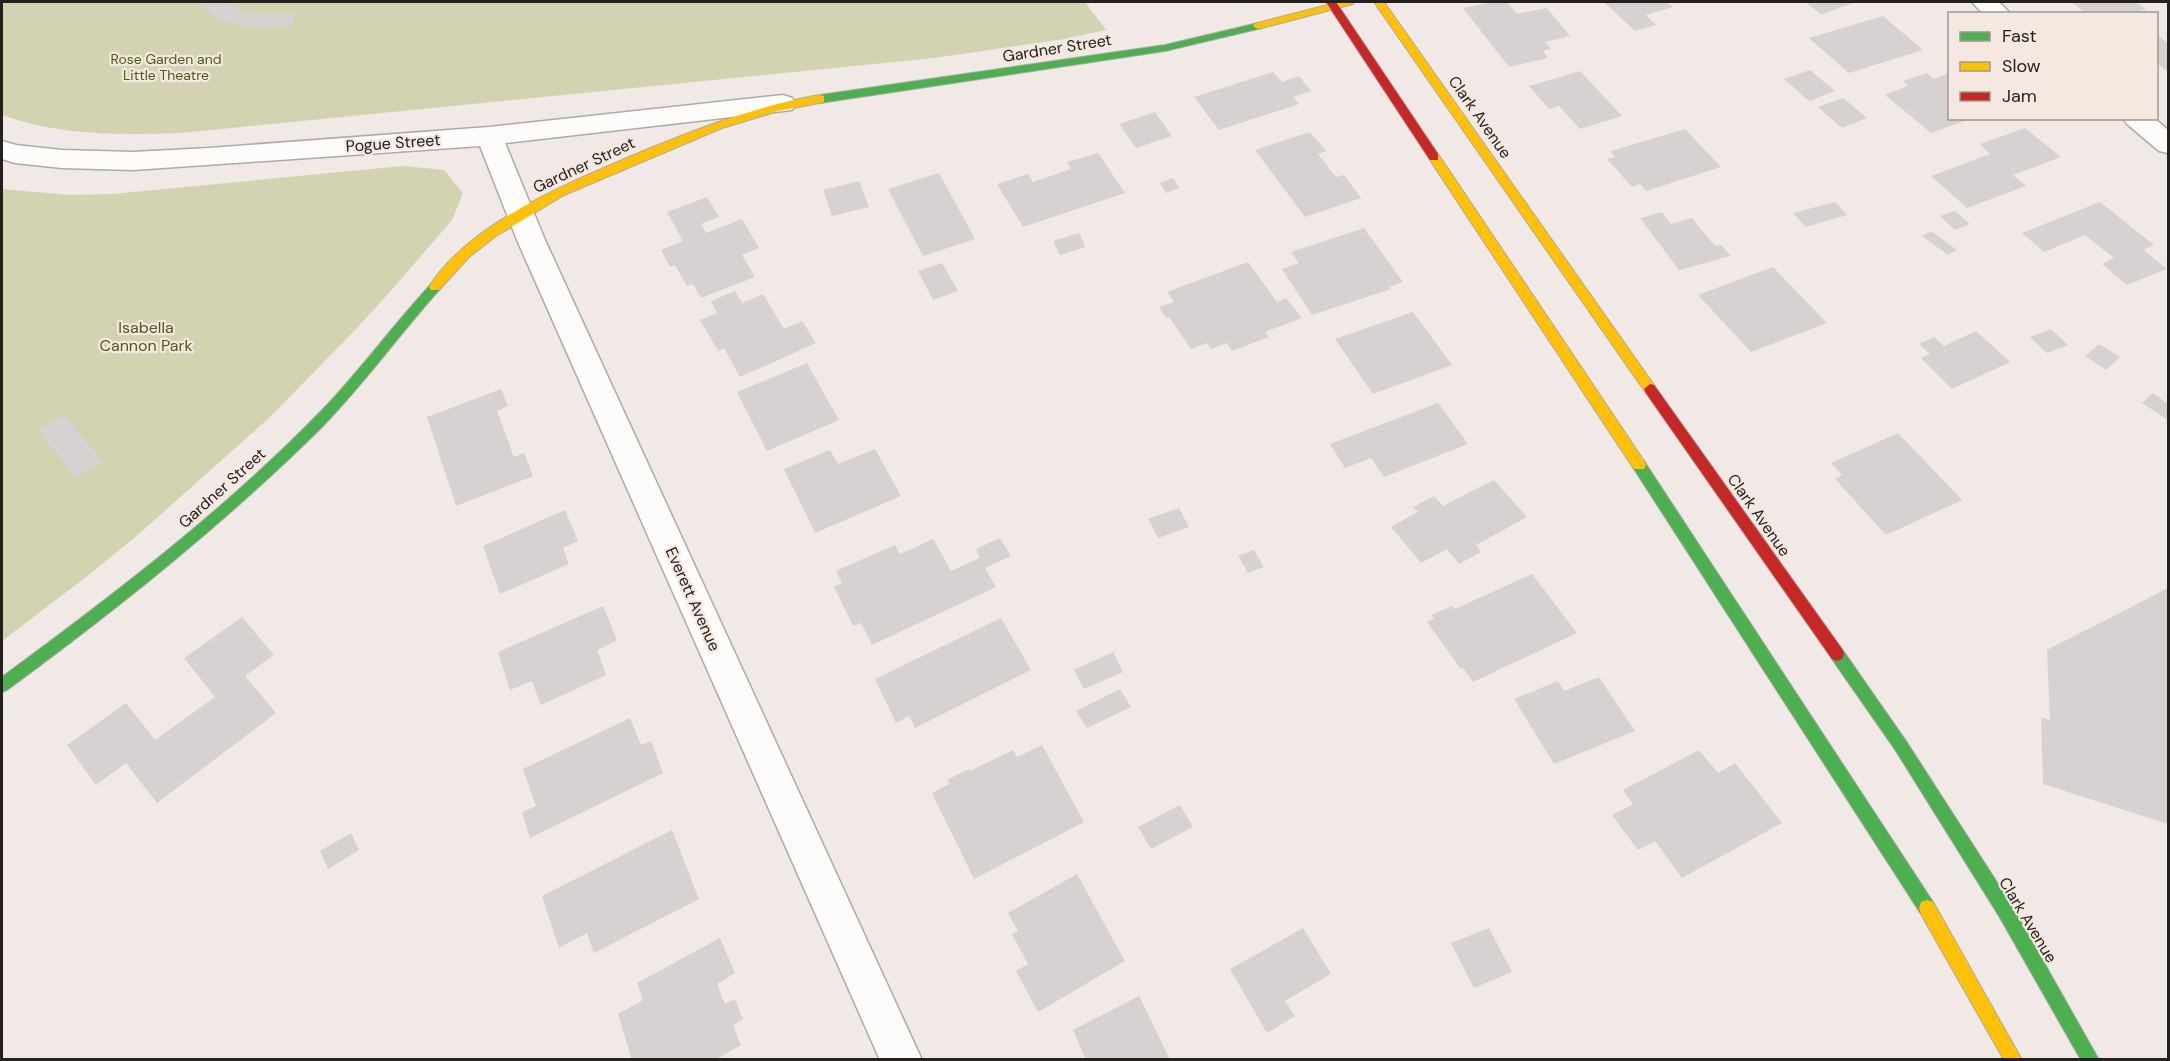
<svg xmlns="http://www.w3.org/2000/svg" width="2170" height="1061" font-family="'DM Sans',sans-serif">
<rect width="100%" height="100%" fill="#f0e9e5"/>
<!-- green -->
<g fill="#d2d3b0">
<path d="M2,2h1083l21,28 -42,9 -130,19 -753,75c-61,2 -121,3 -179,-18z"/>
<path d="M403,166l41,4 19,23 -11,27 -57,66 -38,42 -87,89 -130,116 -50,41 -88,67v-452l67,6 43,-1z"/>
</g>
<!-- building -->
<g fill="#d7d2d2">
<path d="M199,2h28l9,6 21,6h37l-3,13 -33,1 -29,-5 -14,-6z"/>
<path d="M1494,2h13l10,12 30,-6 23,28 -25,6 6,7 -8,2 5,7 -39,9 -46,-59z"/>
<path d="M1604,2h63l6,5 -27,8 10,10 -21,6z"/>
<path d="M1806,2h49l-34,13z"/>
<path d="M2071,2h65l10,7 -14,5h-45z"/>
<path d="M1883,16l40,34 -74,23 -40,-35z"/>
<path d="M2160,37l8,7v28l-12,-9v-25z"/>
<path d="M1810,70l25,21 -26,10 -25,-22z"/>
<path d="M1580,71l42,45 -42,13 -21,-23 -10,3 -20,-23z"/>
<path d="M1273,72l9,10 17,-6 12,15 -18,6 6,7 -80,26 -25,-33z"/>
<path d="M1927,73l7,6 16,-6v45l20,1 -39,14 -46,-38 23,-9 -5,-5z"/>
<path d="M1843,98l24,20 -25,10 -24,-21z"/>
<path d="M1155,112l17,24 -36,12 -17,-24z"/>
<path d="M2025,128l36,29 -48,18 13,11 -59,22 -36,-32 59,-22 -10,-10z"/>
<path d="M1685,129l36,38 -75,24 -6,-7 -8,3 -25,-28 8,-2 -4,-6z"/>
<path d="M1310,132l16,19 -8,3 18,23 8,-2 17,23 -56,19 -50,-67z"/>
<path d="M1098,153l27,40 -102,34 -26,-43 31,-10 5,8 38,-13 -4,-7z"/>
<path d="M939,173l36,66 -52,17 -35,-67z"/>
<path d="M1173,178l7,10 -14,5 -6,-10z"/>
<path d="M859,181l10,26 -37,9 -9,-26z"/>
<path d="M707,197l12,20 -18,7 5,9 36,-14 17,29 -17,7 13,22 -54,21 -8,-14 -6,2 -12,-21 -5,2 -9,-17 22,-9 -16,-29z"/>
<path d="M1835,202l12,13 -41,12 -13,-14z"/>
<path d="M2100,202l54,43 -11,5 24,19 -40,16 -25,-21 12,-6 -29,-23 -41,17 -22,-19z"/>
<path d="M1955,211l15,13 -15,6 -15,-14z"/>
<path d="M1662,212l9,12 21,-6 23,28 6,-1 10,11 -52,14 -39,-52z"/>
<path d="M1364,228l39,54 -14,5 2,2 -79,26 -30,-46 17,-6 -8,-11z"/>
<path d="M1931,231l26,19 -9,5 -26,-19z"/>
<path d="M1079,233l7,14 -26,8 -7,-14z"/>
<path d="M1248,262l29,40 9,-4 16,20 -37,14 4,5 -37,14 -5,-8 -16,6 -4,-6 -16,6 -22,-32 -3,1 -7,-11 15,-5 -7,-10z"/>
<path d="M942,263l16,28 -25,9 -15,-29z"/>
<path d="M1773,267l54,56 -76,29 -53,-57z"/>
<path d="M735,291l7,12 21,-9 21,35 18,-8 14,22 -76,34 -16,-29 -6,3 -18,-31 17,-7 -6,-12z"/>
<path d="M1413,312l39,53 -79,29 -38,-55z"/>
<path d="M2051,329l17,16 -21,8 -17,-16z"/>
<path d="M1976,331l34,31 -58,27 -31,-31 9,-4 -11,-10 15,-7 10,9z"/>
<path d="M2099,344l21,13 -14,13 -21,-14z"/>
<path d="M807,363l32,57 -72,31 -30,-59z"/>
<path d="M501,389l7,17 -11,5 17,46 10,-4 9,23 -77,30 -29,-89z"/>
<path d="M2153,393l15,11v16l-26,-17z"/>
<path d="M1438,403l30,41 -84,33 -13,-19 -26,10 -15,-24z"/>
<path d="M64,414l39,48 -27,16 -38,-48z"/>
<path d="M1898,433l64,67 -76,35 -51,-56 7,-4 -11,-12z"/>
<path d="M875,449l26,47 -86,37 -31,-64 46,-19 8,14z"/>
<path d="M1494,480l33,37 -51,28 5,7 -22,12 -12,-15 -26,14 -30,-36 27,-15 -5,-5 21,-11 9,10z"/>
<path d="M1179,508l10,19 -31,11 -10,-19z"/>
<path d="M565,510l13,31 -15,7 6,16 -69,30 -17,-48z"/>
<path d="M1000,538l11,18 -26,12 11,19 -124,58 -11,-22 -8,3 -19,-39 8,-4 -6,-12 59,-26 5,9 33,-15 18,32 29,-13 -4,-9z"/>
<path d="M1254,550l10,17 -16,6 -10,-17z"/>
<path d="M1532,574l45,59 -104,49 -10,-14 -2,1 -34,-47 7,-3 -3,-4 21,-9 3,3z"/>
<path d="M2168,588v236l-125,-40 -2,-67 9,3 -3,-70z"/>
<path d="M603,606l14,34 -20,10 9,25 -65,30 -9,-24 -22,9 -12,-38z"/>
<path d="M242,617l32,38 -29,21 31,37 -119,90 -31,-40 -30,22 -29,-40 59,-42 29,37 60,-43 -31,-39z"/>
<path d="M1001,618l30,52 -116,58 -6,-12 -13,7 -21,-44z"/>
<path d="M1113,652l10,20 -39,17 -10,-19z"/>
<path d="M1599,677l36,54 -81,33 -40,-65 44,-18 6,10z"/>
<path d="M1120,689l11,18 -44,21 -11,-17z"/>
<path d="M630,718l11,27 10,-4 12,32 -133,65 -8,-26 14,-6 -13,-37z"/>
<path d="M1042,745l42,77 -110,57 -42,-86 17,-9 -2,-4 22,-11 1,2 43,-21 4,7z"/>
<path d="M1699,750l19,23 17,-10 47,60 -100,55 -27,-37 -17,9 -26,-35 21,-11 -10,-14z"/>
<path d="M1180,805l13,22 -42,22 -13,-22z"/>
<path d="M672,830l27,69 -105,54 -7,-20 -28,15 -17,-52z"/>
<path d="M351,833l8,17 -31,19 -8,-18z"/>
<path d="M1077,874l48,87 -87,51 -22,-41 12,-7 -16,-30 6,-3 -10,-18z"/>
<path d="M1303,928l28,46 -46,27 10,15 -28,17 -37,-64z"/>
<path d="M1489,928l23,44 -38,16 -23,-45z"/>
<path d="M720,938l15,35 -18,11 8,20 10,-5 8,20 -10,6 8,20 -26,15h-83l-14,-46 25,-14 -6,-17z"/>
<path d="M1139,996l31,64h-84l-13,-30z"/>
</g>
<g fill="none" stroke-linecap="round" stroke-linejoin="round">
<defs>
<g id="street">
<path d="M1972,2h27l12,12h-28z"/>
<path d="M783,95l9,3 4,6 -4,6 -287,33 40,97 377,820h-42l-363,-820 -37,-94 -347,24 -71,-2 -47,-5 -13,-4v-18l14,4 46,5 71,2 76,-4 280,-21z"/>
<path d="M2123,118h31l14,12v23l-9,-2 -32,-27z"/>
</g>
<g id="fast">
<path d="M1258,23l5,3 -1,2 -97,23 -345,52 -5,-4 5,-4 345,-50z"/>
<path d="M435,283l4,1 2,3 -2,3c-40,45 -76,95 -118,138 -97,96 -204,181 -314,262l-5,2v-15c113,-83 227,-170 325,-272 31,-33 59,-70 89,-104l15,-17z"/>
<path d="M1639,460l5,1 289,441 2,6 -2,6 -6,2 -6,-2 -287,-445 -2,-4 2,-4z"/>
<path d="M1837,647l5,2 64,92 105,163 88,156h-18l-82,-144 -103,-165 -64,-92 -2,-5 2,-5z"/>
</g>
<g id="slow">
<path d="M1339,2h15l-1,2 -95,25 -5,-3 1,-2z"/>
<path d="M1374,2h10l270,383 2,4 -2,4h-8z"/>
<path d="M820,95l4,1v6l-46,9 -56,17 -158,67 -68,41 -27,21 -30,33h-8l-2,-3c39,-63 139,-104 205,-132 60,-25 121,-49 186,-60z"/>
<path d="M1434,153l4,1 206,307 2,4 -2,4h-10l-204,-309v-6z"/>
<path d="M1927,900l6,2 89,158h-18l-83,-146 -2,-6 2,-6z"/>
</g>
<g id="jam">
<path d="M1326,2h10l102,152v6h-8z"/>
<path d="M1650,384l4,1 188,264 2,5 -2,5 -5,2 -5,-2 -186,-266 -2,-4z"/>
</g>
</defs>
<!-- street casing -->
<use href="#street" stroke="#afaaa7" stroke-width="3"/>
<!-- fast casing -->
<use href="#fast" stroke="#afaaa7" stroke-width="2"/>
<!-- slow casing -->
<use href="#slow" stroke="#afaaa7" stroke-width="2"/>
<!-- jam casing -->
<use href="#jam" stroke="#afaaa7" stroke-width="2"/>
<!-- street -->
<use href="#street" fill="#fdfcfb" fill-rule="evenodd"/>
<!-- fast -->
<use href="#fast" fill="#4caf50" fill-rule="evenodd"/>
<!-- slow -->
<use href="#slow" fill="#ffc107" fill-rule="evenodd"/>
<!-- jam -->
<use href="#jam" fill="#c62828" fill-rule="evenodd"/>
</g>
<g text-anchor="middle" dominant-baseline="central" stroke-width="4.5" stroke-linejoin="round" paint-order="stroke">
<!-- far-park labels -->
<g font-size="14" fill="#515715" stroke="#f4e8e1">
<text x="166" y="59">Rose Garden and<tspan x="166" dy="16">Little Theatre</tspan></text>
</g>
<!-- street labels -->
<g font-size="16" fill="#25211e" stroke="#f4e8e1">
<text transform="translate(1057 48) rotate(-9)">Gardner Street</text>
<text transform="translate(1480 117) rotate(55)">Clark Avenue</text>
<text transform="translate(393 143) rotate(-4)">Pogue Street</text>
<text transform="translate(584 165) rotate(-25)">Gardner Street</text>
<text transform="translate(222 488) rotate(-42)">Gardner Street</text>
<text transform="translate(1759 515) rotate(55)">Clark Avenue</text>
<text transform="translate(693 599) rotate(66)">Everett Avenue</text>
<text transform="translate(2028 920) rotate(59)">Clark Avenue</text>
</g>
<!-- park labels -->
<g font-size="16" fill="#515715" stroke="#f4e8e1">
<text x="146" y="327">Isabella<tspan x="146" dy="18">Cannon Park</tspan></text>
</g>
</g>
<!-- border -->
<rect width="2170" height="1061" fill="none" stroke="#25211e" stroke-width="6"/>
<!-- legend -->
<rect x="1948" y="12" width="210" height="108" fill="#f4e8e1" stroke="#a19893" stroke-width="1.5"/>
<rect x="1960" y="32" width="30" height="9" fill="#4caf50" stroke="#a19893" stroke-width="1.5"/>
<text x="2002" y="42" font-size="18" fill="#25211e">Fast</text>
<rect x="1960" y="62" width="30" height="9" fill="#ffc107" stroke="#a19893" stroke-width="1.5"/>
<text x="2002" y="72" font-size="18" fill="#25211e">Slow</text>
<rect x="1960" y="92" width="30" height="9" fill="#c62828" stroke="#a19893" stroke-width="1.5"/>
<text x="2002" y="102" font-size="18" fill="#25211e">Jam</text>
</svg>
